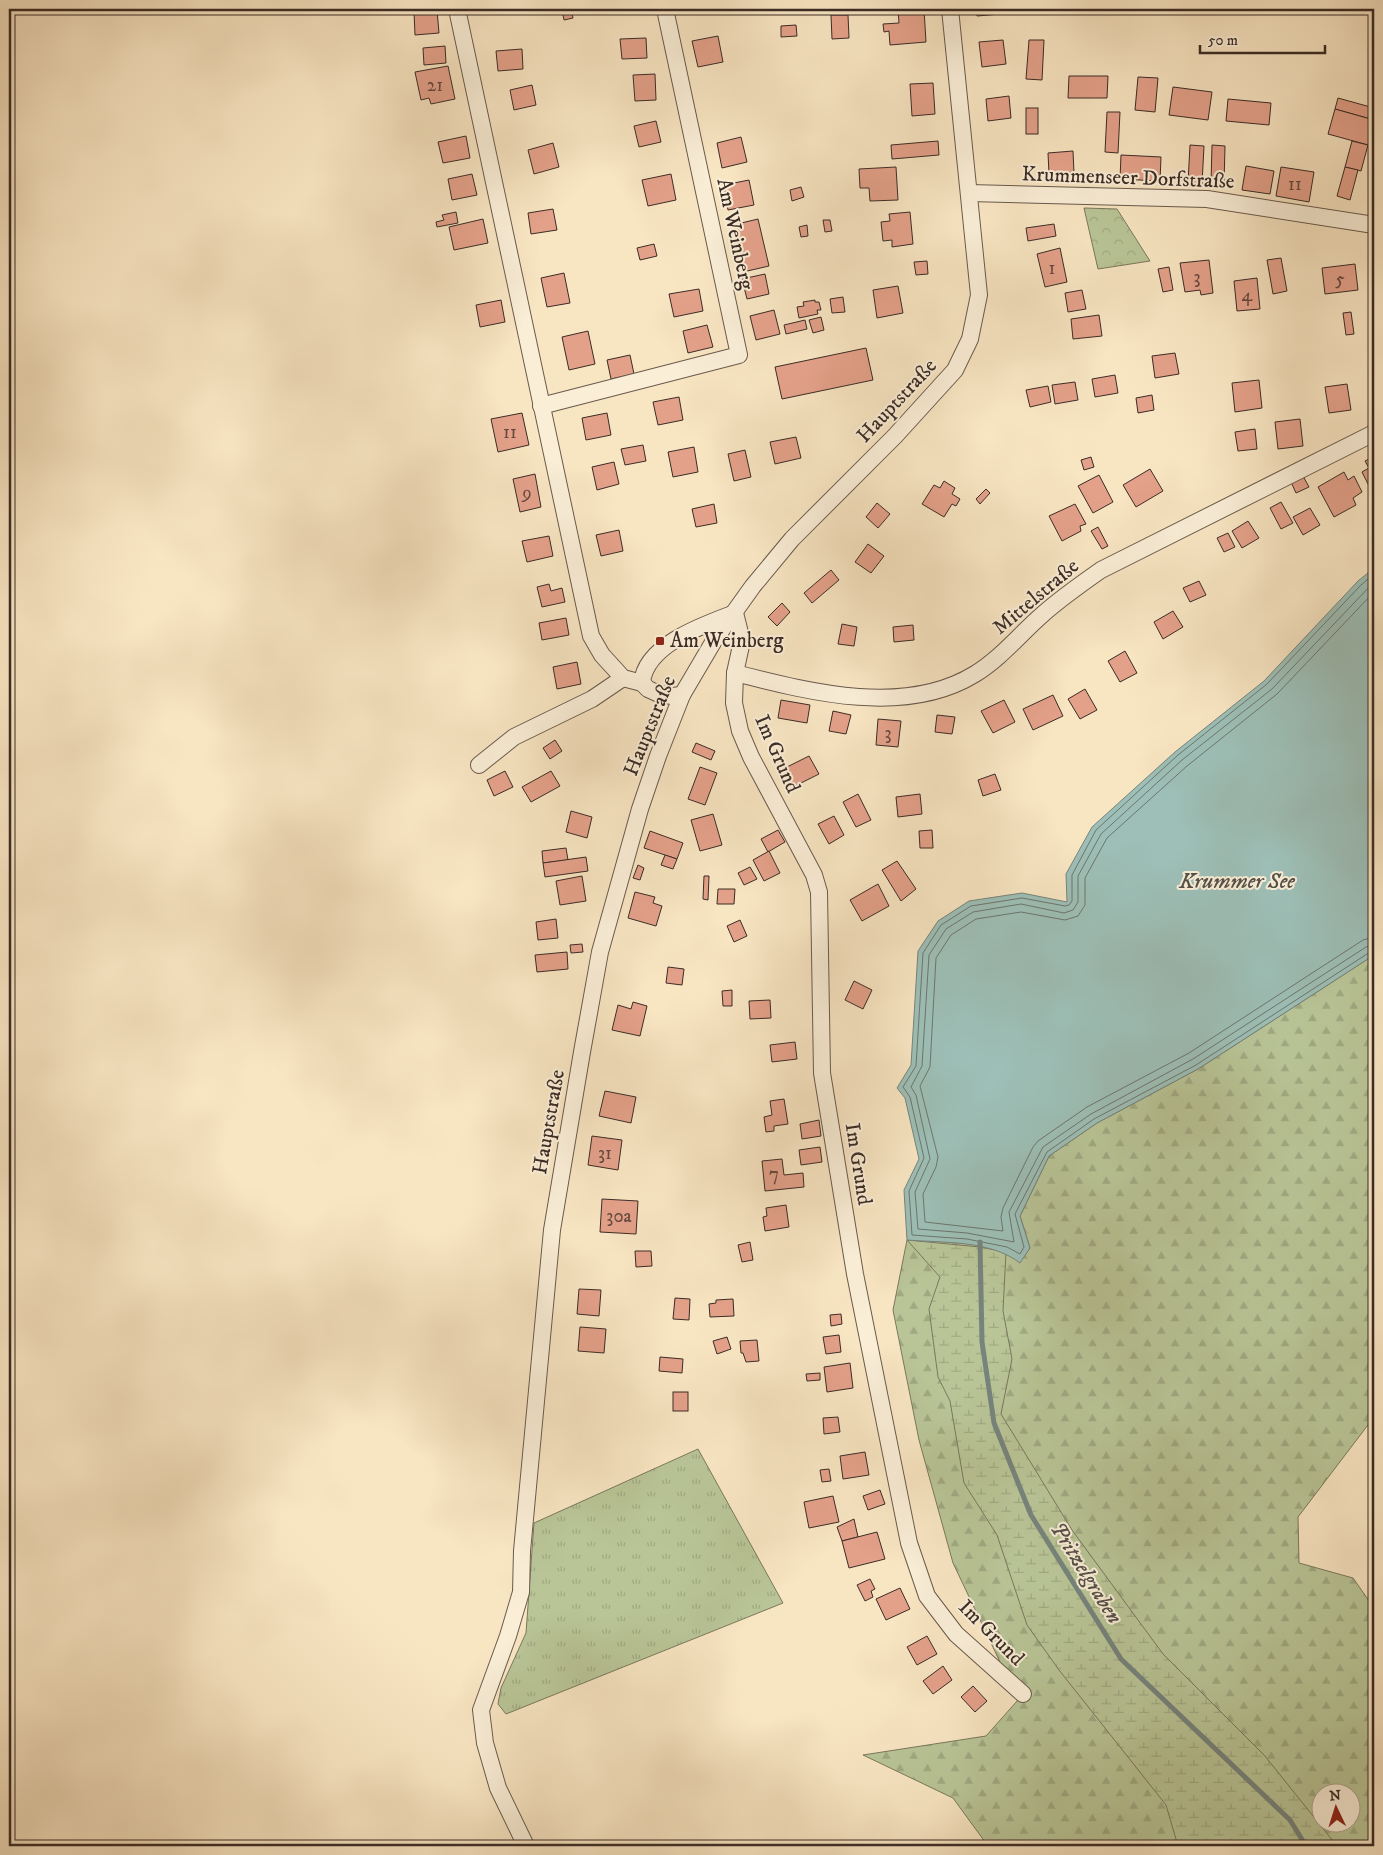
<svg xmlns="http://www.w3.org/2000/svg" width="1383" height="1855" font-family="'IM FELL DW Pica',serif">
<defs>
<pattern id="grass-tufts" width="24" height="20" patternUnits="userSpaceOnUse" patternTransform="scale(1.25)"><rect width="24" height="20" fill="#b9c597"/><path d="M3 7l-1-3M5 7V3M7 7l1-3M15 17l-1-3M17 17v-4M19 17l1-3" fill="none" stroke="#a0a982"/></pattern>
<pattern id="forest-firs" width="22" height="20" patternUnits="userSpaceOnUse" patternTransform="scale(1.25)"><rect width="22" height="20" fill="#b9c597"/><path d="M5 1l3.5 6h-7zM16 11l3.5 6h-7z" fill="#a0a982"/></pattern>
<pattern id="wetland-marsh" width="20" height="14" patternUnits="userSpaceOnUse" patternTransform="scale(1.25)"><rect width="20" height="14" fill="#b9c597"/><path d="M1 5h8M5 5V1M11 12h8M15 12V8" fill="none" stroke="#a0a982"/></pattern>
<pattern id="park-crowns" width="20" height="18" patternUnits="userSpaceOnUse" patternTransform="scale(1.25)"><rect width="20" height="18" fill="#b9c597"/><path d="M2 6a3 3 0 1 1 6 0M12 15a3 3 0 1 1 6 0" fill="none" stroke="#a0a982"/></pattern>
</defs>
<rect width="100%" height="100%" fill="#f8e5c2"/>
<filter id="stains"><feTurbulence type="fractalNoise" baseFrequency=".004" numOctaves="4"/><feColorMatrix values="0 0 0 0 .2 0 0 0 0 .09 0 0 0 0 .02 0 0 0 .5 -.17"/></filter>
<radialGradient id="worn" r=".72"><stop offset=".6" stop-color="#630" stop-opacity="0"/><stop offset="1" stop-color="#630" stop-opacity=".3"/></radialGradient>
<!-- grass -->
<path fill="url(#grass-tufts)" stroke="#7a785e" d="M698,1449l85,154 -277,111 -8,-10 3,-16 25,-55 8,-110z"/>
<!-- forest -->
<path fill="url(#forest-firs)" stroke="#7a785e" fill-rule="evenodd" d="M1374,955v462l-76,100 1,46 54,15 21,30v238h-386l-35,-48 -90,-43 123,-19 32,-36 -65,-137 -34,-123 -26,-130 14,-70c37,3 83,-1 113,22l10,-14 -10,-32 29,-60 48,-33 101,-54zM1320,1792h30v30h-30z"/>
<!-- wetland -->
<path fill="url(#wetland-marsh)" stroke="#7a785e" d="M907,1240l73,7 26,5 -3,59 9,48 -11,55 71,116 91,124 102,102 72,90h-159l-12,-41 -107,-135 -32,-45 -30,-90 -33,-52 -14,-82 -12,-24 -9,-68 11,-32z"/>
<!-- park -->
<path fill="url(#park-crowns)" stroke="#7a785e" d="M1084,208l33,1 33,52 -52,8z"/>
<!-- water -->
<path fill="#9dbfb7" stroke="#76847d" d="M1374,568v387l-176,114 -101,54 -48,33 -29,60 10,32 -10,15c-30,-23 -76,-20 -113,-23l-3,-50 15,-31 -14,-61 -8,-10 14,-23 7,-114 20,-30 31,-20 53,-8 45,9 -1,-28 26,-47 83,-75 89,-71 94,-100z"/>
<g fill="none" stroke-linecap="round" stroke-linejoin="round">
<!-- shore -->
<g stroke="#6c766e" stroke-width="1">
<path d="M1374,574l-13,11 -94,99 -89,71 -82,75 -24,45v26l-3,4 -4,1 -43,-8 -51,8 -30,19 -18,28 -7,113 -13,21 7,10 14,61 -15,33 3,44 55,4 40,8 13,7 4,-7 -9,-33 32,-62 47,-33 102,-54 174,-113 4,-1"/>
<path d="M1374,582l-102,107 -90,71 -81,74 -23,42v26l-5,8 -9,3 -43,-9 -48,8 -27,17 -17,26 -7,111 -11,21 5,8 14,64 -15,33 3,37 49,4 47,9 -5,-30 34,-65 48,-33 102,-55 173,-112 8,-2"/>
<path d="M1374,592l-97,102 -90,72 -80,72 -22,40v27l-7,11 -13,4 -44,-8 -45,7 -25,16 -15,23 -6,109 -10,19 18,71 -2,10 -13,27 2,28 78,9 -2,-14 2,-9 30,-61 5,-6 49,-34 102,-54 174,-113 11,-3"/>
</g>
<!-- stream -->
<path stroke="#76847d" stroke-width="5" d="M980,1242l2,100 12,81 37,92 90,144 169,161 16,26"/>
</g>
<!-- building -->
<g fill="#e4a18a" stroke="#3b2c26">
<path d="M571,9l2,9 -9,2 -2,-10z"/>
<path d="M898,9h26l2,33 -36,3 -1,-14 -5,1 -1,-8 16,-1z"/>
<path d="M976,9h23l1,5 -23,2z"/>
<path d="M437,10l2,23 -24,2 -1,-23z"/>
<path d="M831,15h17l1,23 -17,1z"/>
<path d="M796,25l1,11 -16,1v-11z"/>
<path d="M718,36l5,26 -25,5 -6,-26z"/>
<path d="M646,38l1,20 -25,1 -2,-20z"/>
<path d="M1003,40l3,24 -24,3 -3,-25z"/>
<path d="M1029,40h15l-2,40 -16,-1z"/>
<path d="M445,46l1,17 -22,2 -1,-17z"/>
<path d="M522,49l1,20 -25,2 -2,-20z"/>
<path d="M448,66l7,33 -24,5 -2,-6 -8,2 -6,-28z"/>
<path d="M655,74l1,26 -21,1 -2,-26z"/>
<path d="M1069,76h39l-1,22h-39z"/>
<path d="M1138,77l20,1 -3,34 -20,-2z"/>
<path d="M933,83l2,31 -23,2 -2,-32z"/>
<path d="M532,85l4,20 -22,5 -4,-20z"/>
<path d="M1173,87l39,5 -4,28 -39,-5z"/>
<path d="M1009,96l2,22 -23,3 -2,-22z"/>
<path d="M1338,98l36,10v12l-39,-11z"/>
<path d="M1228,99l43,4 -2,22 -43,-4z"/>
<rect x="1026" y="108" width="12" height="26"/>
<path d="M1335,109l39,11 -6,25 -40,-11z"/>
<path d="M1107,112h13l-2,41 -13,-1z"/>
<path d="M656,121l5,21 -22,5 -5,-21z"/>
<path d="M466,136l4,22 -27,5 -5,-21z"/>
<path d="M741,137l6,25 -25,6 -5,-25z"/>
<path d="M938,141l1,14 -47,4 -1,-14z"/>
<path d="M1352,141l16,4 -7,26 -16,-4z"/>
<path d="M553,143l6,24 -25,7 -6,-24z"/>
<path d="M1190,145l14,1 -2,38 -14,-1z"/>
<path d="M1212,145l13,1 -1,38h-13z"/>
<path d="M1073,151l1,22 -25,1 -1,-21z"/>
<path d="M1121,155l40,2 -1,24 -40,-2z"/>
<path d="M1246,166l28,5 -4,23 -28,-4z"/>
<path d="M896,167l2,33 -28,1 -1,-13h-9l-1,-19z"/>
<path d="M1281,167l33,5 -5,30 -33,-6z"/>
<path d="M1345,167l13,3 -8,30 -13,-4z"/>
<path d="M472,174l5,21 -25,5 -4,-21z"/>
<path d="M671,174l5,26 -28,6 -6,-26z"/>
<path d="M749,180l5,25 -26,5 -4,-25z"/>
<path d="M801,187l3,10 -12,4 -2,-11z"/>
<path d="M553,209l4,21 -26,4 -3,-21z"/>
<path d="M456,212l2,11 -21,4 -1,-5 8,-2 -2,-5z"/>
<path d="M910,212l3,32 -21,3v-7l-9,1 -2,-19 9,-1 -1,-7z"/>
<path d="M483,219l5,24 -34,7 -5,-23z"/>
<path d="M758,219l11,47 -26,6 -10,-47z"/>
<path d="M823,220h7l2,11 -7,1z"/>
<path d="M1054,224l2,12 -28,5 -2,-13z"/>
<path d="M807,225l1,11 -7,1 -2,-10z"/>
<path d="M654,244l3,12 -17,4 -3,-12z"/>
<path d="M1060,248l7,34 -22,5 -8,-33z"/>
<path d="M1281,258l6,33 -14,3 -6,-34z"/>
<path d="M1209,260l4,33 -12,2 -1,-5 -15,2 -5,-29z"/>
<path d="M927,261l1,13 -12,1 -2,-13z"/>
<path d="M1355,264l3,26 -33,4 -3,-26z"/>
<path d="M1169,267l4,23 -10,2 -5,-23z"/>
<path d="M564,273l6,30 -23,4 -6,-29z"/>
<path d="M765,274l4,20 -22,5 -5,-20z"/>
<path d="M1257,278l3,31 -23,2 -3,-30z"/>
<path d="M898,286l5,27 -26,5 -4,-28z"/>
<path d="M699,289l4,22 -29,6 -5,-23z"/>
<path d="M1082,290l4,19 -18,3 -3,-19z"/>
<path d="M843,297l2,15 -13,1 -2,-14z"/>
<path d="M501,300l4,22 -25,5 -4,-22z"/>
<path d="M815,300v2h4l2,8h-4l1,4 -19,4 -2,-11 7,-1 -1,-4z"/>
<path d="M774,310l6,24 -24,6 -6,-24z"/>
<path d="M1351,312l3,22 -8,1 -3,-22z"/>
<path d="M1099,315l3,21 -29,3 -2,-20z"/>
<path d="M821,317l3,13 -11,3 -4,-13z"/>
<path d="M805,320l2,9 -21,5 -2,-9z"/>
<path d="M707,325l6,22 -25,6 -5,-22z"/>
<path d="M588,331l7,33 -26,6 -7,-33z"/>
<path d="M866,348l7,32 -91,19 -7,-32z"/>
<path d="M1175,353l4,21 -24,4 -3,-22z"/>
<path d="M630,355l4,19 -23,5 -4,-19z"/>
<path d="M1115,375l3,18 -23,4 -3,-18z"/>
<path d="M1259,380l3,28 -27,4 -3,-29z"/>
<path d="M1075,382l3,18 -23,4 -3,-19z"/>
<path d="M1347,384l4,26 -22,3 -4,-26z"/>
<path d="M1048,386l3,16 -21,5 -4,-17z"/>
<path d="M1152,395l2,15 -16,3 -2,-15z"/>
<path d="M679,397l4,23 -25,5 -5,-23z"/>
<path d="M522,413l7,32 -31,7 -7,-33z"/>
<path d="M607,413l4,22 -25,5 -4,-22z"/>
<path d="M1300,419l3,27 -25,3 -3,-27z"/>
<path d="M1255,429l2,20 -19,2 -3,-19z"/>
<path d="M796,437l5,21 -26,6 -5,-22z"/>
<path d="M643,445l3,16 -21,4 -4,-16z"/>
<path d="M694,447l4,25 -25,5 -5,-25z"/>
<path d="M745,450l6,27 -17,4 -6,-27z"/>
<path d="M1091,457l3,10 -10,3 -3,-10z"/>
<path d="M1373,457l1,4 -1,33 -11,-22 7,-4 -4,-7z"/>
<path d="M614,462l5,22 -22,6 -5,-23z"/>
<path d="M1150,469l13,22 -27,16 -13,-22z"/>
<path d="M1344,472l4,8 6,-4 8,16 -9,6 3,7 -22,12 -16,-30z"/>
<path d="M535,474l6,33 -21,5 -7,-33z"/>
<path d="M1099,475l14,27 -20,11 -15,-27z"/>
<path d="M1303,476l6,11 -13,6 -5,-11z"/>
<path d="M944,481l11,7 -3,6 8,5 -4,7 -4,-2 -8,13 -22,-13 12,-19 6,3z"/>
<path d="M986,489l4,4 -10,11 -4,-5z"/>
<path d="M1281,502l12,21 -12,6 -11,-21z"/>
<path d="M877,503l13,11 -12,14 -12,-11z"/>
<path d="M714,504l3,19 -21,4 -4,-18z"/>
<path d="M1075,504l11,20 -6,2 1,5 -19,10 -13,-25z"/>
<path d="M1310,508l10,17 -17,10 -10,-18z"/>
<path d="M1248,521l11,17 -17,10 -10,-17z"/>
<path d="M1098,527l10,19 -6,3 -11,-18z"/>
<path d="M619,530l4,21 -22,5 -5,-21z"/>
<path d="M1228,533l7,14 -11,5 -7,-14z"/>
<path d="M549,536l4,20 -26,6 -5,-21z"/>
<path d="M868,544l16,12 -13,17 -16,-11z"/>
<path d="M831,570l8,10 -27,23 -8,-10z"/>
<path d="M1199,581l7,14 -16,7 -7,-14z"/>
<path d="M549,584l2,7 11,-3 3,14 -23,5 -5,-20z"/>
<path d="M782,603l8,9 -13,14 -9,-9z"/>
<path d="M1173,611l10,16 -20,12 -9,-17z"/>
<path d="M566,618l3,17 -27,5 -3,-17z"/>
<path d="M842,624l15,3 -3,19 -16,-2z"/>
<path d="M913,625l1,15 -20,2 -1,-15z"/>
<path d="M1125,651l12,22 -17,9 -12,-21z"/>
<path d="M577,662l4,22 -24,5 -4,-22z"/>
<path d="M1085,689l12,21 -17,9 -12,-20z"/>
<path d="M1053,695l10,21 -30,14 -10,-21z"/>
<path d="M781,700l29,5 -3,18 -29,-5z"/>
<path d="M1004,700l11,22 -22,11 -12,-22z"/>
<path d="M833,711l18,4 -5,19 -17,-3z"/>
<path d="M937,715l18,2 -3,17 -17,-2z"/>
<path d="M878,719l23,2 -3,26 -22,-2z"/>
<path d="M555,740l7,11 -12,8 -7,-11z"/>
<path d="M696,743l19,8 -4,9 -19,-8z"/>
<path d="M809,756l10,18 -26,13 -10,-18z"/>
<path d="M700,767l17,6 -12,32 -17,-6z"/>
<path d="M505,771l8,16 -19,9 -7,-16z"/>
<path d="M551,771l9,15 -29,16 -9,-15z"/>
<path d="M995,774l6,16 -18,6 -5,-16z"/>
<path d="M858,794l13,26 -15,7 -13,-25z"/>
<path d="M920,794l2,20 -24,3 -2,-20z"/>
<path d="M571,811l21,6 -5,21 -21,-6z"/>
<path d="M713,814l9,31 -22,6 -9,-31z"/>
<path d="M834,816l10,19 -15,9 -11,-20z"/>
<path d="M778,830l7,12 -17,10 -7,-13z"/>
<path d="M932,830l1,18h-13l-1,-17z"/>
<path d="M650,831l33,12 -6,16 -33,-11z"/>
<path d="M566,848l2,12 -25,3 -1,-12z"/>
<path d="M769,851l11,22 -16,8 -11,-21z"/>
<path d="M665,855l12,4 -4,10 -12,-4z"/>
<path d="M586,857l2,14 -43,6 -2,-14z"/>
<path d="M897,861l19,28 -15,12 -19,-31z"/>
<path d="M638,865l6,3 -4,12 -7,-2z"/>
<path d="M750,867l7,12 -13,6 -6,-12z"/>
<path d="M582,876l4,25 -26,4 -4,-24z"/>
<path d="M704,876h5l-1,24 -5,-1z"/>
<path d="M878,884l11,22 -27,15 -12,-21z"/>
<path d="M718,889h17l-1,15h-17z"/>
<path d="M635,892l20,5 -2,6 9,3 -6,20 -28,-8z"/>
<path d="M556,919l2,19 -20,2 -2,-18z"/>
<path d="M740,920l7,16 -13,6 -7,-16z"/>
<path d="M582,944l1,8 -12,1 -1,-8z"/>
<path d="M567,952l1,17 -31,3 -2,-17z"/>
<path d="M668,967l16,2 -2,16 -16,-2z"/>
<path d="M854,981l18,9 -9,19 -18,-9z"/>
<path d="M732,990v16h-9l-1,-15z"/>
<path d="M770,1000l1,18 -21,1 -1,-18z"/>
<path d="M633,1002l14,4 -7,30 -28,-6 6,-25 13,4z"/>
<path d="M795,1042l2,17 -25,3 -2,-17z"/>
<path d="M605,1091l31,6 -5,26 -32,-7z"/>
<path d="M784,1099l4,25 -14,2v5l-8,1 -2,-15 8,-2 -2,-14z"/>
<path d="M819,1120l2,16 -19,3 -2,-15z"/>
<path d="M592,1136l30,4 -4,30 -30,-5z"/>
<path d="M820,1147l2,15 -21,3 -2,-15z"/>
<path d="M782,1159l2,16 19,-2 1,14 -39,4 -3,-30z"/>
<path d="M602,1199l36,2 -2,33 -36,-2z"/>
<path d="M786,1205l3,22 -24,4 -2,-14 4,-1 -1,-8z"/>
<path d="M750,1242l3,18 -11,2 -4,-17z"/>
<path d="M635,1251h16l1,15 -16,1z"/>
<path d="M579,1289l22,1 -2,26 -22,-2z"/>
<path d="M675,1298l15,1 -1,21 -16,-1z"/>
<path d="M733,1299l1,17 -24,1 -1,-13 7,-1v-3z"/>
<path d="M841,1314l1,10 -11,2 -1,-11z"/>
<path d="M580,1327l26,2 -2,24 -26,-2z"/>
<path d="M839,1335l2,17 -15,2 -3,-17z"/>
<path d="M727,1337l4,12 -14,5 -4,-13z"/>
<path d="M757,1340l2,21 -13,1 -3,-9h-2l-1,-12z"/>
<path d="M660,1357l23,2 -1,14 -23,-2z"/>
<path d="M850,1363l3,25 -26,4 -3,-25z"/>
<path d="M820,1373v7l-13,1 -1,-7z"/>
<rect x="673" y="1392" width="15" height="19"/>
<path d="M838,1417l2,15 -16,2 -1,-16z"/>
<path d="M865,1452l4,23 -26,4 -3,-23z"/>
<path d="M829,1469l2,12 -9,1 -2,-12z"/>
<path d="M880,1490l5,14 -17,6 -5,-14z"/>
<path d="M833,1496l6,26 -30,6 -5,-26z"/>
<path d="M854,1519l4,18 -16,4 -5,-14z"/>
<path d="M877,1532l8,27 -36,9 -7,-27z"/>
<path d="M870,1579l5,10 -4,2 2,6 -8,4 -8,-16z"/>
<path d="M900,1588l10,21 -24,11 -10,-21z"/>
<path d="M927,1636l10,18 -20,11 -10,-18z"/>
<path d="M943,1666l9,14 -19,14 -10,-13z"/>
<path d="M973,1686l14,15 -12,11 -14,-15z"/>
</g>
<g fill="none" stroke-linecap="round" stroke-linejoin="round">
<defs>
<g id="minor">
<path d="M457,9l134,627 11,19 21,23 19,5 6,6 11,5 13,2 10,-1"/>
<path d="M969,193l238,6 167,26"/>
<path d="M541,406l198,-51 -74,-346"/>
<path d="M735,613l7,28 -7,32 -1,30 6,28 11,26 63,118 5,17 3,181 33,201 54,269 18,53 29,38 67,60"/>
<path d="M735,673c75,19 170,44 240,1 26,-16 45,-40 68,-60 18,-16 38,-30 58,-44l273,-137"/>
<path d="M642,683c3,-38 61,-58 93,-70"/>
<path d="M479,765l35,-28 78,-38 31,-21"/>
<path d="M526,1846l-28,-58 -13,-45 -4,-33 27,-74 13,-44 1,-41 30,-321 30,-178 18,-100 40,-143 18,-53 24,-61 33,-56 38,-53 39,-47 103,-103 60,-66 15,-31 9,-44 -29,-286"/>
</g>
</defs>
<!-- minor casing -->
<use href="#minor" stroke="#6a5a4d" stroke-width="18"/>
<!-- minor -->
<use href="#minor" stroke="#faeed7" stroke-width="16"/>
</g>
<!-- markers -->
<rect fill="#8f2418" stroke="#faeed7" stroke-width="2" x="655" y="636" width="10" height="10" rx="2.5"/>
<g text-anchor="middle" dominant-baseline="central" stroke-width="4" stroke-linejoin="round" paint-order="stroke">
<!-- number labels -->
<g font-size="19" fill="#65493f">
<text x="435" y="85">21</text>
<text x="1295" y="184">11</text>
<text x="1052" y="268">1</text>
<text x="1197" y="277">3</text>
<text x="1340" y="279">5</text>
<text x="1247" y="295">4</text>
<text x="510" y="432">11</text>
<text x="527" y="493">9</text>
<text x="888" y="733">3</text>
<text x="605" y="1153">31</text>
<text x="774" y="1174">7</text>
<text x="619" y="1216">30a</text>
</g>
<!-- street labels -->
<g font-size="21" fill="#3b2c26" stroke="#faeed7">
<text transform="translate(1128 178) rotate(2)">Krummenseer Dorfstraße</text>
<text transform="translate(735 234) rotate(78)">Am Weinberg</text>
<text transform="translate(897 401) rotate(-47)">Hauptstraße</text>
<text transform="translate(1036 597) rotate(-40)">Mittelstraße</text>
<text transform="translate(650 726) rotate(-68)">Hauptstraße</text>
<text transform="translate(777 754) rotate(66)">Im Grund</text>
<text transform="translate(549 1122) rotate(-80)">Hauptstraße</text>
<text transform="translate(858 1164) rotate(81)">Im Grund</text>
<text transform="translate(991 1633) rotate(45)">Im Grund</text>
</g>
<!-- poi labels -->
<g font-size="21" fill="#3b2c26" stroke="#faeed7" text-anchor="start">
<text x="670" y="641">Am Weinberg</text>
</g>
<!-- water labels -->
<g font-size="22" font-style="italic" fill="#54514a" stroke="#faeed7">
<text x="1237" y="881">Krummer See</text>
<text transform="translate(1086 1573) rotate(58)">Pritzelgraben</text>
</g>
</g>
<!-- margin -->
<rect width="1383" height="1855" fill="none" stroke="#f8e5c2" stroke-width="30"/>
<rect x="10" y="10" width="1363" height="1835" fill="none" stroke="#3b2c26" stroke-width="2.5"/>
<rect x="15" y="15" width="1353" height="1825" fill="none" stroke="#3b2c26"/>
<!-- north arrow -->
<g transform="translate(1336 1808) rotate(356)"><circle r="24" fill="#faeed7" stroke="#aea090"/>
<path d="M0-4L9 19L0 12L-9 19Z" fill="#8f2418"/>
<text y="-8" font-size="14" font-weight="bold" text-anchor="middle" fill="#3b2c26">N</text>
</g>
<!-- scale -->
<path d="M1200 45v8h125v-8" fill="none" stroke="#3b2c26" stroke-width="2.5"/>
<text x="1208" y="45" font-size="15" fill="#3b2c26" stroke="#faeed7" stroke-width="4" paint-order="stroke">50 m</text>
<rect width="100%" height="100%" filter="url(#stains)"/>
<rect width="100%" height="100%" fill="url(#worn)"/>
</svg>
